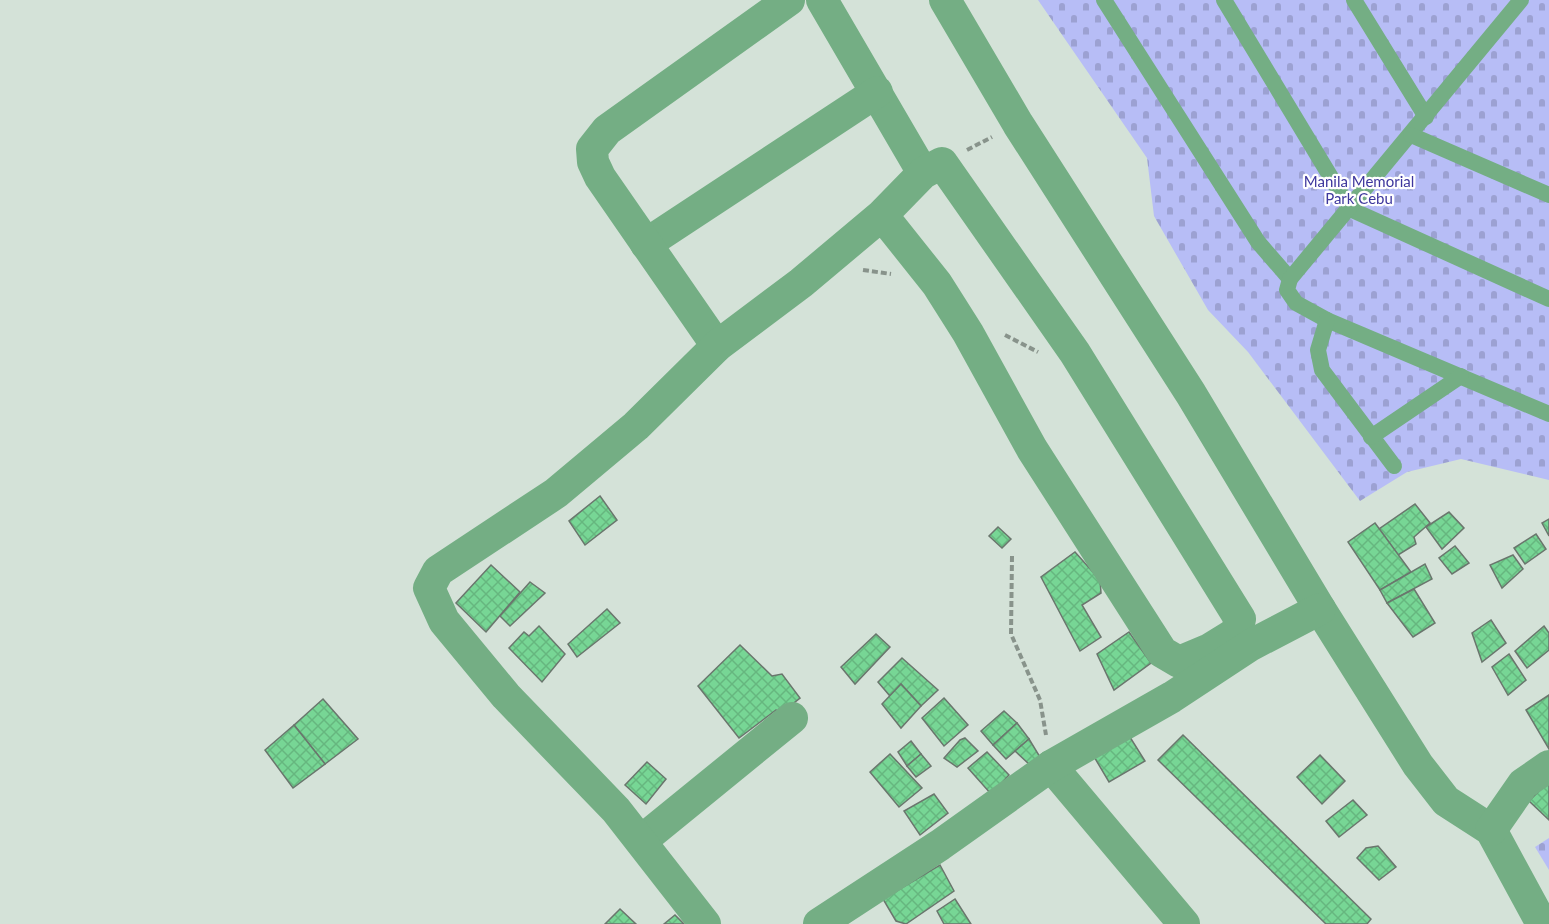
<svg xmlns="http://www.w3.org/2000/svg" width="1549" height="924" font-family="Lato,sans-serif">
<defs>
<pattern id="cemetery-stones" width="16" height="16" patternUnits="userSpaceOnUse" patternTransform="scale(1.5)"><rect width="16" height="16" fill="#b7bdf6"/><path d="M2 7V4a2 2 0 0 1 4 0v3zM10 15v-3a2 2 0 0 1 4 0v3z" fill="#9ca1d2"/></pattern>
<pattern id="building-cross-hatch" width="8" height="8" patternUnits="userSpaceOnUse" patternTransform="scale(1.5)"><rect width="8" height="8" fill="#77d695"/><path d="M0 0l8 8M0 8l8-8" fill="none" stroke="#66b77f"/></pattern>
</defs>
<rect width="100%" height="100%" fill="#d4e2d8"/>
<!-- cemetery -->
<g fill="url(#cemetery-stones)">
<path d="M1038,0h511v480l-88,-21 -54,13 -47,29 -112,-149 -40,-42 -54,-94 -7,-58z"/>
<path d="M1549,838v32l-14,-23z"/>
</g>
<!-- building -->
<g fill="url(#building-cross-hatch)" stroke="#6a766d" stroke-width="1.5">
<path d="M600,496l17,24 -32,25 -16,-24z"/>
<path d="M1415,504l15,19 -16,14 2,7 -18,11 -19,-26z"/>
<path d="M1449,512l15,16 -22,21 -16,-22z"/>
<path d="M1549,519v17l-7,-13z"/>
<path d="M1375,523l36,49 -31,18 -32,-48z"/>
<path d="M998,527l13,12 -9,9 -13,-12z"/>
<path d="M1536,534l10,15 -21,15 -11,-16z"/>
<path d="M1455,546l14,17 -17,11 -13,-16z"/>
<path d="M1075,552l25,28 1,13 -19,12 19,32 -21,14 -39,-74z"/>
<path d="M1513,555l10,14 -21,19 -12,-23z"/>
<path d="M1425,564l7,15 -45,24 -7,-13z"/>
<path d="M491,565l29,27 -34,40 -30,-29z"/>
<path d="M530,582l15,11 -35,33 -10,-10z"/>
<path d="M1414,589l21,34 -22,14 -26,-34z"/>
<path d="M607,609l13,14 -43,34 -9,-13z"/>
<path d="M1491,620l15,23 -24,19 -10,-29z"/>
<path d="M539,626l26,28 -23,28 -33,-34 15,-16 5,4z"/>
<path d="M1544,626l5,7v17l-22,18 -12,-17z"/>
<path d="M1129,632l22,31 -37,27 -17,-36z"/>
<path d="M876,634l14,13 -35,37 -14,-17z"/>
<path d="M740,645l32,31 10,-2 18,24 -20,16 -4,-4 -37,28 -41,-52z"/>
<path d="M1509,654l17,26 -18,15 -16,-28z"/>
<path d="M902,658l36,32 -17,16 -20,-22 -11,12 -12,-14z"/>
<path d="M901,684l20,22 -20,22 -19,-24z"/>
<path d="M1549,695v54l-23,-39z"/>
<path d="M944,698l24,27 -24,21 -22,-28z"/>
<path d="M323,699l35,40 -33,25 -31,-39z"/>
<path d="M1004,711l13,12 -24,22 -12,-14z"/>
<path d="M1017,723l12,16 -23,20 -13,-14z"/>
<path d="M294,725l31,39 -32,24 -28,-38z"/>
<path d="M1128,734l17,27 -36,21 -16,-27z"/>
<path d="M1183,735l188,184 -4,5h-41l-168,-164z"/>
<path d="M965,738l13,13 -21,16 -13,-9 16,-18z"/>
<path d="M1029,739l11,18 -10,8 -15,-14z"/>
<path d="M911,741l10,13 -14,12 -9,-14z"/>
<path d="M987,752l22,23 -18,19 -23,-26z"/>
<path d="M890,754l32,34 -23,19 -29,-35z"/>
<path d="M921,754l10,12 -15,11 -9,-11z"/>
<path d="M1320,755l25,26 -23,23 -25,-27z"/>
<path d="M647,762l19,17 -20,25 -21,-19z"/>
<path d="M1549,781v39l-20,-19z"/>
<path d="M934,794l14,19 -28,22 -16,-24z"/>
<path d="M1353,800l14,15 -28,22 -13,-16z"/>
<path d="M1378,846l18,21 -17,13 -22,-22 9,-10z"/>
<path d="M940,865l14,26 -48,33 -10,-3 -13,-22z"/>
<path d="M955,899l16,25h-27l-7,-13z"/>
<path d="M620,909l16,15h-31z"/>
<path d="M675,915l9,9h-20z"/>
</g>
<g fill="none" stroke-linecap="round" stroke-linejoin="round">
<!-- path -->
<g stroke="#88938b" stroke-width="4" stroke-dasharray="6 3" stroke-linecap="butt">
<path d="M967,150l25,-13"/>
<path d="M863,270l28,4"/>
<path d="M1005,335l33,17"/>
<path d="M1012,556l-1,78 29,66 6,35"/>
</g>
<!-- lane -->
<g stroke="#74ae84" stroke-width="16">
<path d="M1104,0l154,242 32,37"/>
<path d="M1224,0l126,209 199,90"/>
<path d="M1354,0l72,117"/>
<path d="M1521,0l-231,279 -3,11 9,13 31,17 222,94"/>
<path d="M1411,135l138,60"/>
<path d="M1327,320l-9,30 4,20 72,96"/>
<path d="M1371,437l90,-61"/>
</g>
<!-- street -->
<g stroke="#74ae84" stroke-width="32">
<path d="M822,0l101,173"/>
<path d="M945,0l73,124 173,270 129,215 98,156 28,36 45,29 51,94"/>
<path d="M646,244l231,-152"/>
<path d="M717,346l-117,-169 -7,-15 -1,-13 15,-19 182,-130"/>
<path d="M1051,766l133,158"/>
<path d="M1491,830l32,-46 26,-18"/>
<path d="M641,841l151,-123"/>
<path d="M705,924l-89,-114 -110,-114 -62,-75 -15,-33 9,-17 118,-78 80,-67 81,-80 84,-63 81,-68 41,-42 19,-10 133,190 165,266 -4,14 -26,16 -31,13 -17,-10 -130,-203 -64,-116 -31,-49 -55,-69"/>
<path d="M819,924l121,-79 111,-79 121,-69 79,-52 69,-36"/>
</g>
</g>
<g text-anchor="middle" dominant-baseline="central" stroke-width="4.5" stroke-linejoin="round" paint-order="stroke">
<!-- park labels -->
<g font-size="15" fill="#3e379d" stroke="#fff">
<text x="1359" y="181">Manila Memorial<tspan x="1359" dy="17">Park Cebu</tspan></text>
</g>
</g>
</svg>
